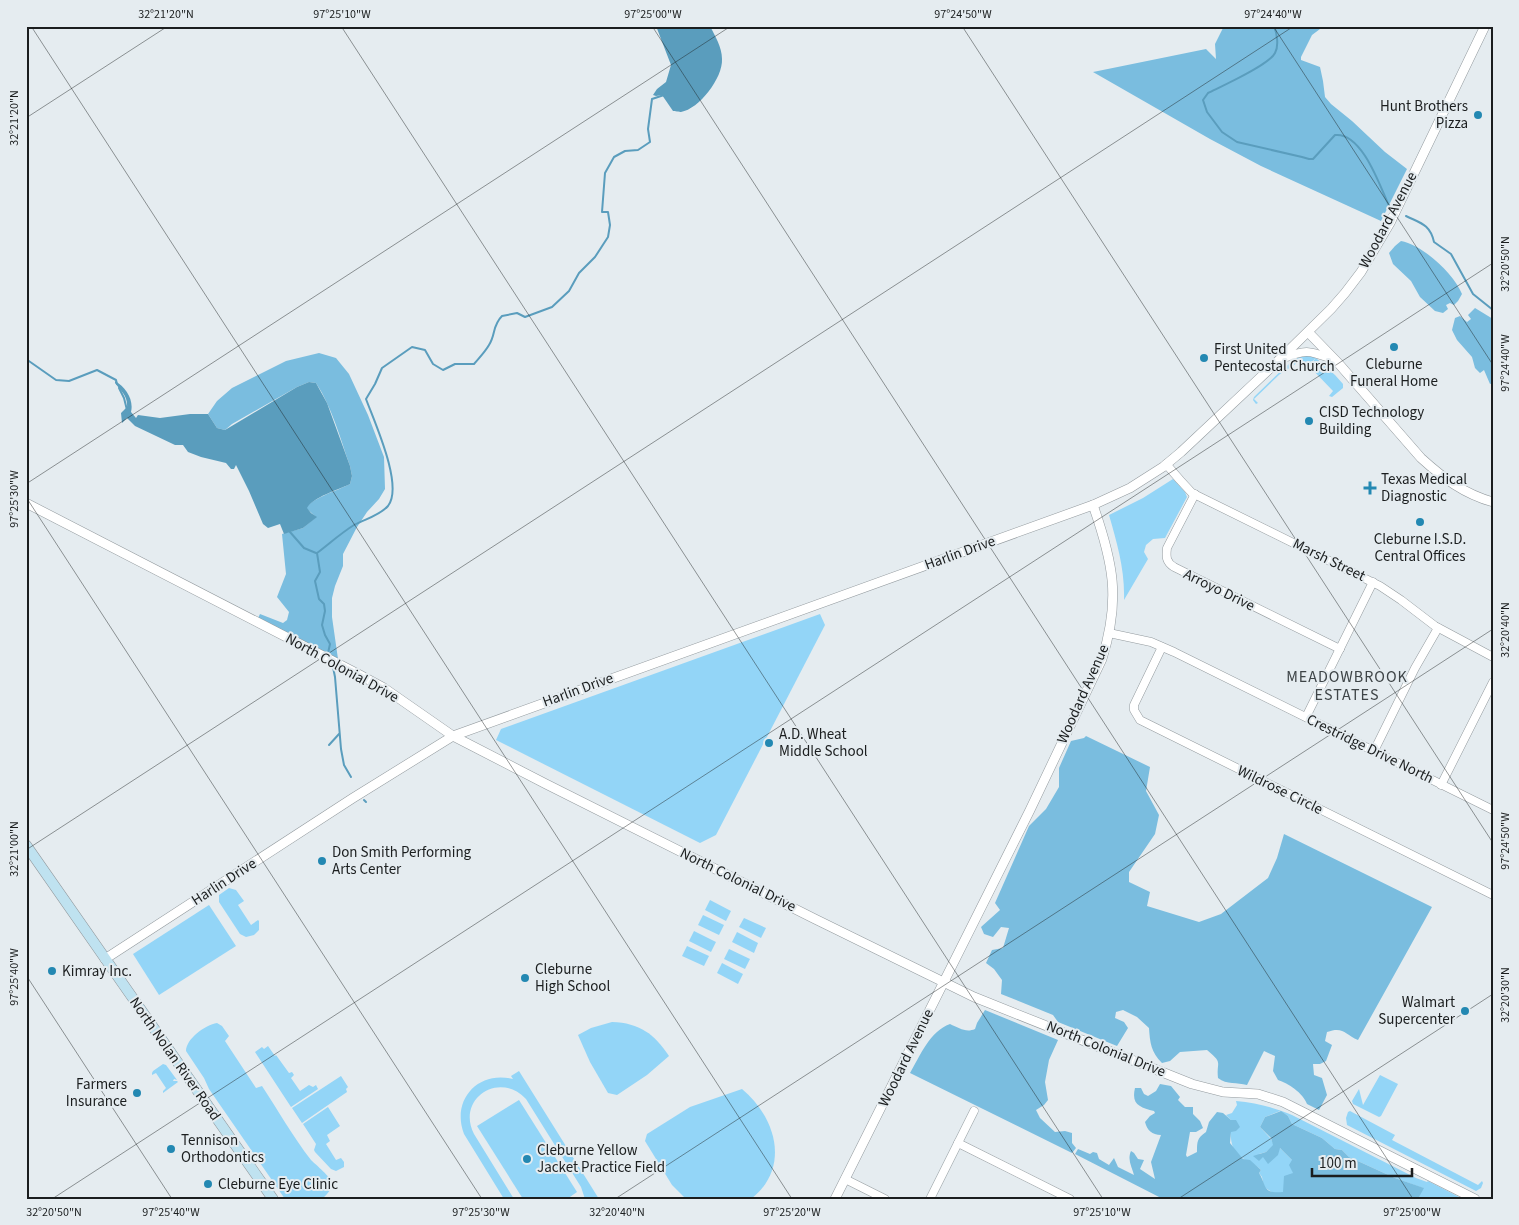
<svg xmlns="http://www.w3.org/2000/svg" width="1519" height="1225" font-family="'Source Sans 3',sans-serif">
<rect width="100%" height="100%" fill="#e5ecf0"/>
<!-- green -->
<g fill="#93d5f7">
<path d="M1302,355l1,1 1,-1h8l4,3 -8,7 -11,-2 -17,11 -26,25 4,4 -2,1 -3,-4 1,-3 31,-30z"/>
<path d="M1316,358l19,17 8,9v4l-11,9 -3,-1 4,-5 -24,-25z"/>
<path d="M1173,479l12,13 2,5 -22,41 -12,1 -7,6 -2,7 4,7 -24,41c1,-30 -7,-57 -15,-85l34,-17z"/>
<path d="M820,614l5,11 -109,210 -16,8 -204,-103 5,-11z"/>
<path d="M229,888l7,2 8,11 -6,4 13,20 7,-5 1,1v9l-5,5 -8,2 -6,-3 -21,-32v-7z"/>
<path d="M710,900l21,11 -5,10 -21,-11z"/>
<path d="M209,905l27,41 -77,49 -26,-41z"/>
<path d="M703,915l21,10 -5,10 -21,-10z"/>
<path d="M744,918l22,10 -5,10 -22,-11z"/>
<path d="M694,931l22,11 -5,10 -22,-11z"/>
<path d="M737,932l21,11 -4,10 -22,-11z"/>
<path d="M687,946l22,10 -5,10 -22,-10z"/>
<path d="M729,949l21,10 -5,10 -21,-10z"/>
<path d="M722,963l21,11 -5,10 -21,-11z"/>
<path d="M612,1022c28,1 42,12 57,34l-22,19 -30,20 -9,-2 -18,-31 -12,-27 13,-7z"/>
<path d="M217,1023l5,3 7,10 -4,5 31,47 6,-2c16,24 31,51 49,74 5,5 20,17 21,23 1,6 -6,12 -10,16h-37l-76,-110 -5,-11 -18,-27c0,-12 19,-26 31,-28z"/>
<path d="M268,1046l7,10 1,-1 13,18 3,-1 2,3 -3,3 9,13 9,-6 4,2 3,-2 2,4 -27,18 -36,-55 7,-5 2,2z"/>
<path d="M163,1064l3,1 11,15 -3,-1 -1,2h4l1,1 -15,11v-2l3,-3 -10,-15 -4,2v-2l1,-2z"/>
<path d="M519,1071l80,128h-14l-4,-12 -55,-88c-27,-29 -70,0 -52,35l40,65h-10l-40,-65c-13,-34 14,-64 49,-55l-2,-3z"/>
<path d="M1380,1075l18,9 -17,32 -2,1 -26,-13 -1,-3 7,-12 4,16z"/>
<path d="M341,1076l7,11 -2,2 1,3 -45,31 -10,-15z"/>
<path d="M742,1089c34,28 49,79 9,110h-65l-14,-14 -27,-44 2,-7 43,-27z"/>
<path d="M519,1100l58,92 -10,7h-44l-46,-73z"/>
<path d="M1236,1101c20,2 37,6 56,14l124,63 11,4 1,-1 35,18h-45l5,-11 -28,-10 -46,-21 -7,-7 -7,-1 -13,-11 -30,-14 -4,-8 -8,-5 -15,6 -5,10 11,12 3,6 -8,7 -7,2 3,2 18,-8 12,12 1,13 -10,20h-10l-9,-6 -2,-10 -3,-4 2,-3c-7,-7 -10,-6 -17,-11 -16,-9 -13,-23 -13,-39l-5,-5 6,-2 5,-8z"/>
<path d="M328,1107l12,19 -13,9 3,6 -4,3 10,16 5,-2 3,4v5l-8,4 -5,-2 -16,-17 -1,-2 2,-6 -13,-20z"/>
<path d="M1350,1111l45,24 -3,5 86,45 4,-4 1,2 -2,5 -5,3 -129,-66 -1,-7 2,-6z"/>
</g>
<!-- forest -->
<g fill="#7abddf">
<path d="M1224,26h100l-12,9 -11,22v3l19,7 3,14 2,16 6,7 21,17 33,31 22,17 -26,52 -120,-55 -51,-27 -117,-67 113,-23 10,10 -1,-15z"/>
<path d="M1401,241c22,4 53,33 61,53l-4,7 -4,4 -4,-2 -4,2 2,4 -5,4 -8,-2 -15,-14 -9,-16 -18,-17 -4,-11 6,-7z"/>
<path d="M1475,308l18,11v64l-3,1 -6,-14 -4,3 -5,-5 -3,-11 -15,-17 -5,-10 3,-12 5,-2 7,6 4,-3 -3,-4z"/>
<path d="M319,353l17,5 13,16 19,41 16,42 1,32 -6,10 -12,13 -10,15 -14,27v12l-8,20 -3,12v19l6,42 -80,-41 2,-4 23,9 4,-3 2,-8 -12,-15 9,-23 -4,-40 21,-6 13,-11 -10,-9c8,-11 31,-17 44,-24l2,-8 -2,-10c-10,-28 -18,-59 -34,-83l-7,-1 -12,5 -65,37 -7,6 -8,-2 -9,-14 9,-13 15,-13 54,-27z"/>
<path d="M1086,736l64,31 -4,24 13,24 -4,19 -26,38v10l21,10 -3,14 52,16 22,-8 47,-36 9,-20 7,-24 148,73 -74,133c-13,-6 -15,-14 -31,-8l-2,9 7,4 -6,16 -6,3h-7l1,11 8,3 5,17 -8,15 -12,-6c-4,-11 -19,-21 -29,-24l-5,-9 2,-15 -11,-5 -17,34c-10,-3 -20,0 -29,-7 -2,-17 6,-14 -11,-28l-27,2 -10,9 -8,2c-11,-11 -12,-20 -13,-35l-12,-11 -14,-7 -7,2 -1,6 9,4 4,6 -11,18 -59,-24 -5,-7 -52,-21 1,-14 -8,-11 -8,-6 6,-13 11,-2 6,-20 -8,-1 -8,10 -9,-3 -3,-7 19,-17 -5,-7 34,-77 17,-17 13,-22v-19l12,-27 13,-3z"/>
<path d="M985,1010l73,30 -9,20 -4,22 3,18 -4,5 -8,5 4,8 15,14 10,-1 7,2v10l4,5 -4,5 -162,-80c10,-17 20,-42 40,-49 9,4 16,9 25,5l2,-6z"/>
<path d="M1160,1084l11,2 9,11 -2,3 7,7h8v7l7,7 3,7 -7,4h-6l-4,23 1,2 10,-5c0,-10 0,-14 9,-20l3,-10 8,-10 6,1 8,7h5l4,7 -4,4 -5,1 -1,11 13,16 7,1 11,10 -2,3c8,13 3,21 24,19l1,-16 9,-3 -4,-8 3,-5 -12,-12 -2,7 -10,9 -5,-7 -4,4 -6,-5 13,-4 7,-7 -2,-7 -11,-11 5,-10 16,-6 7,5 4,8 30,14 13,11 7,1 7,7 46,21 29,10 -6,11h-255l-88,-45 3,-5 12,5 3,-2 4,1 2,6 10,6 5,-7 4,9 16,8c-2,-8 -7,-15 -3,-24l3,2 4,6 6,1 -4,9 15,10 -4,-17 10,-27c-9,0 -14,-5 -16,-13l5,-6 5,-3 -1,-2c-14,-4 -23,-6 -19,-23h6l3,6 4,2 8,-5z"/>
</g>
<!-- water -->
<g fill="#5a9dbd">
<path d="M656,26h54c5,10 12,21 12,33 1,19 -23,50 -41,53 -1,0 -7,-1 -8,-1l-11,-16 -6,1 -3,-1 4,-6 9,-7 5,-17z"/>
<path d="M115,381c11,6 19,19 16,31l5,6 2,-3 22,3 30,-4h18l9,14 8,2 72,-43 12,-5 7,1 11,20 23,63 2,10 -2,8c-12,6 -37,13 -43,24l4,5 6,4 -14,11 -19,6 -4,-10 -12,4 -5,-4 -14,-33 -13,-26 -2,4h-3l-5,-6 -25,-6 -13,-5 -5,-7h-8l-40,-19 -8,-8 -5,5 -1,-10 6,-6c1,-11 -6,-16 -12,-24z"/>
</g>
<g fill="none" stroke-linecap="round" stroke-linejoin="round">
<!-- stream -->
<g stroke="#5a9dbd" stroke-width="2">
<path d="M1274,26c3,7 5,20 1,27 -6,12 -53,33 -67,40l-5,7 4,12 15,20 15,10 65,15 7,2h4l22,-24c27,-3 45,51 54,71"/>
<path d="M1406,216c14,7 24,8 28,26l17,12 22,40 20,16"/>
<path d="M26,359l30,21 13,1 28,-11 19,10 1,4"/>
<path d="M119,388l5,10 3,12"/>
<path d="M290,532l14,16 12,5"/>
<path d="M328,653l2,-9 -5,-9 -3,-10 3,-14 -1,-7 -5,-5 -4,-18 5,-9 -3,-19c12,-9 24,-20 37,-28 11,-6 25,-9 34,-19 16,-20 -14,-85 -22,-107l9,-15 7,-16 30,-21 13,3 8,14 10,6 12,-6h19c5,-6 11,-12 15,-19 7,-11 3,-19 13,-29l15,-3 8,4 27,-10 17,-16 10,-18 16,-16 13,-20 2,-12 -2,-13h-6l3,-39 9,-16 11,-6 13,-1 12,-8 -2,-13 4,-30 12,-4"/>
<path d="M333,667l2,10 6,72 3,16 7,12"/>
<path d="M329,745l10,-11"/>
<path d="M364,800l2,2"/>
</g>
<defs>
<g id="minor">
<path d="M1282,359c25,-11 28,-8 53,1"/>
<path d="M1166,464l14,16 12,13 188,93 21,14 34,26 58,31"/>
<path d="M1195,494l-28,54c-1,9 -1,14 7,19l166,82"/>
<path d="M1109,633l42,9 23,10 319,158"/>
<path d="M1162,647l-28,58v5l6,10 353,175"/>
<path d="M1306,717l67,-135"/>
<path d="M1374,751l41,-83 23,-40"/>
<path d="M1441,785l52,-103"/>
<path d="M958,1143l112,56"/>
<path d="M845,1179l40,20"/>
<path d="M930,1199l44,-88"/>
</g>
<g id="tertiary">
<path d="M1308,332l31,32 82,94c22,20 43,36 72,44"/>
<path d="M26,503l334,172 24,13 69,48 93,48 269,135 159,78 218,87 31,8 35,2 25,8 192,97"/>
<path d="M105,959l248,-161 100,-62 640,-231 37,-17 33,-21 18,-15 99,-93 51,-50 14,-16 16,-21 29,-49 95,-197"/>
<path d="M835,1199l195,-389 72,-151c19,-60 11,-97 -9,-154"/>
</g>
<path id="secondary" d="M26,845l247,354"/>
</defs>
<!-- minor casing -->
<use href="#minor" stroke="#939a9e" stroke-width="9"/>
<!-- tertiary casing -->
<use href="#tertiary" stroke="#939a9e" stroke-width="10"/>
<!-- secondary casing -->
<use href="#secondary" stroke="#939a9e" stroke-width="11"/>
<!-- minor -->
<use href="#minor" stroke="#fff" stroke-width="8"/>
<!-- tertiary -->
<use href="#tertiary" stroke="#fff" stroke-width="9"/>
<!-- secondary -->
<use href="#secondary" stroke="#bfe2f0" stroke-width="10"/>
</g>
<!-- ticks -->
<path fill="none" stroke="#1b1e1f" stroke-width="1" stroke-opacity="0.45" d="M31,26l761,1173M341,26l762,1173M652,26l761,1173M962,26l531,817M1273,26l220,339M26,118l142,-92M26,484l705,-458M26,497l456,702M26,850l1268,-824M26,975l146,224M52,1199l1441,-936M615,1199l878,-570M1178,1199l315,-205"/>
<!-- markers -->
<g fill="#2388b2" stroke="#e5ecf0" stroke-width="2">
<circle cx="1478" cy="115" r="5"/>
<circle cx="1394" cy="347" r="5"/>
<circle cx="1204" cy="358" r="5"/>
<circle cx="1309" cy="421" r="5"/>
<path d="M1367.5 480.5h5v5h5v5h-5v5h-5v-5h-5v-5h5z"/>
<circle cx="1420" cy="522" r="5"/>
<circle cx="769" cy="743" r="5"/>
<circle cx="322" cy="861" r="5"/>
<circle cx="52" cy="971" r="5"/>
<circle cx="525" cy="978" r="5"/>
<circle cx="1465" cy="1011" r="5"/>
<circle cx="137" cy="1093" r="5"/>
<circle cx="171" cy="1149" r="5"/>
<circle cx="527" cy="1159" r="5"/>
<circle cx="208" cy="1184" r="5"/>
</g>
<g text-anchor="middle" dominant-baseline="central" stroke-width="4" stroke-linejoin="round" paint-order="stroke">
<!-- poi labels -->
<g font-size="15" fill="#1b1e1f" stroke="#e5ecf0" text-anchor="start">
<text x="1468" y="106" text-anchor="end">Hunt Brothers<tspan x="1468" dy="17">Pizza</tspan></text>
<text x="1214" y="349">First United<tspan x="1214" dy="17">Pentecostal Church</tspan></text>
<text x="1394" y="364" text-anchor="middle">Cleburne<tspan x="1394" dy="17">Funeral Home</tspan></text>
<text x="1319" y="412">CISD Technology<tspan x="1319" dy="17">Building</tspan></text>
<text x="1381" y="479">Texas Medical<tspan x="1381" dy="17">Diagnostic</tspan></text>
<text x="1420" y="539" text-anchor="middle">Cleburne I.S.D.<tspan x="1420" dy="17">Central Offices</tspan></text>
<text x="779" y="734">A.D. Wheat<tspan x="779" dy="17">Middle School</tspan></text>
<text x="332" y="852">Don Smith Performing<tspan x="332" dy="17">Arts Center</tspan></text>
<text x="535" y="969">Cleburne<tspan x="535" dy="17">High School</tspan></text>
<text x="62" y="971">Kimray Inc.</text>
<text x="1455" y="1002" text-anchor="end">Walmart<tspan x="1455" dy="17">Supercenter</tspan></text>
<text x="127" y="1084" text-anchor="end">Farmers<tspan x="127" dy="17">Insurance</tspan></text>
<text x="181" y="1140">Tennison<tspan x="181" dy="17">Orthodontics</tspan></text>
<text x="537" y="1150">Cleburne Yellow<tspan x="537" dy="17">Jacket Practice Field</tspan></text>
<text x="218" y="1184">Cleburne Eye Clinic</text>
</g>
<!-- street labels -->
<g font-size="15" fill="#1b1e1f" stroke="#e5ecf0">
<text transform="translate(1388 220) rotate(-62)">Woodard Avenue</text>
<text transform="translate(960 553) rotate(-20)">Harlin Drive</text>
<text transform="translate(1329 560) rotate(26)">Marsh Street</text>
<text transform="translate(1219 590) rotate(26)">Arroyo Drive</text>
<text transform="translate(342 668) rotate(29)">North Colonial Drive</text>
<text transform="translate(578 690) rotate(-20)">Harlin Drive</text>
<text transform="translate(1083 694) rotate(-66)">Woodard Avenue</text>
<text transform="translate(1370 749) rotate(26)">Crestridge Drive North</text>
<text transform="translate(1280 790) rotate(26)">Wildrose Circle</text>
<text transform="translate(738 880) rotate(26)">North Colonial Drive</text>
<text transform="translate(224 882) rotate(-33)">Harlin Drive</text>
<text transform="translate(1106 1049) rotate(22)">North Colonial Drive</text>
<text transform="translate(906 1058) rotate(-64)">Woodard Avenue</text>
<text transform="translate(175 1059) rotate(55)">North Nolan River Road</text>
</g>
<!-- neighbourhood labels -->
<g font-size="16" letter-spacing="1" fill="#3e4447" stroke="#e5ecf0">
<text x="1347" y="677">MEADOWBROOK<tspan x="1347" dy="18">ESTATES</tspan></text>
</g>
</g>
<!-- border -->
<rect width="1519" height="1225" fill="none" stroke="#e5ecf0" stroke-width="55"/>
<!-- scale -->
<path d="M1312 1168v8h100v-8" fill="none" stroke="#1b1e1f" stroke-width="2.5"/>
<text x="1319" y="1168" font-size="15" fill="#1b1e1f" stroke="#e5ecf0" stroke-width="4" paint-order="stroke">100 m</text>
<rect x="28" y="28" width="1464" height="1170" fill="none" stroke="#1b1e1f" stroke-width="2"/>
<g font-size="12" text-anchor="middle" fill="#1b1e1f">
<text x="166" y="18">32°21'20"N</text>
<text x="342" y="18">97°25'10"W</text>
<text x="653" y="18">97°25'00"W</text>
<text x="963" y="18">97°24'50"W</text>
<text x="1273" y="18">97°24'40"W</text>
<text transform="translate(14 118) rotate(-90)" y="4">32°21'20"N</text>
<text transform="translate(1505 264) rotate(-90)" y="4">32°20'50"N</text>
<text transform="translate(1505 363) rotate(-90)" y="4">97°24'40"W</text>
<text transform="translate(14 499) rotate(-90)" y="4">97°25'30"W</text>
<text transform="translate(1505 630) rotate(-90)" y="4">32°20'40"N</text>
<text transform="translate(1505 841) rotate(-90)" y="4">97°24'50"W</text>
<text transform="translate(14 849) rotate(-90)" y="4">32°21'00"N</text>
<text transform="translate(14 977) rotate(-90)" y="4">97°25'40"W</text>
<text transform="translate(1505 995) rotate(-90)" y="4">32°20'30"N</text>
<text x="54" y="1216">32°20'50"N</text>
<text x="171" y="1216">97°25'40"W</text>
<text x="481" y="1216">97°25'30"W</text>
<text x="617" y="1216">32°20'40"N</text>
<text x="792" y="1216">97°25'20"W</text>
<text x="1102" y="1216">97°25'10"W</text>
<text x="1412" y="1216">97°25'00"W</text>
</g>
</svg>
